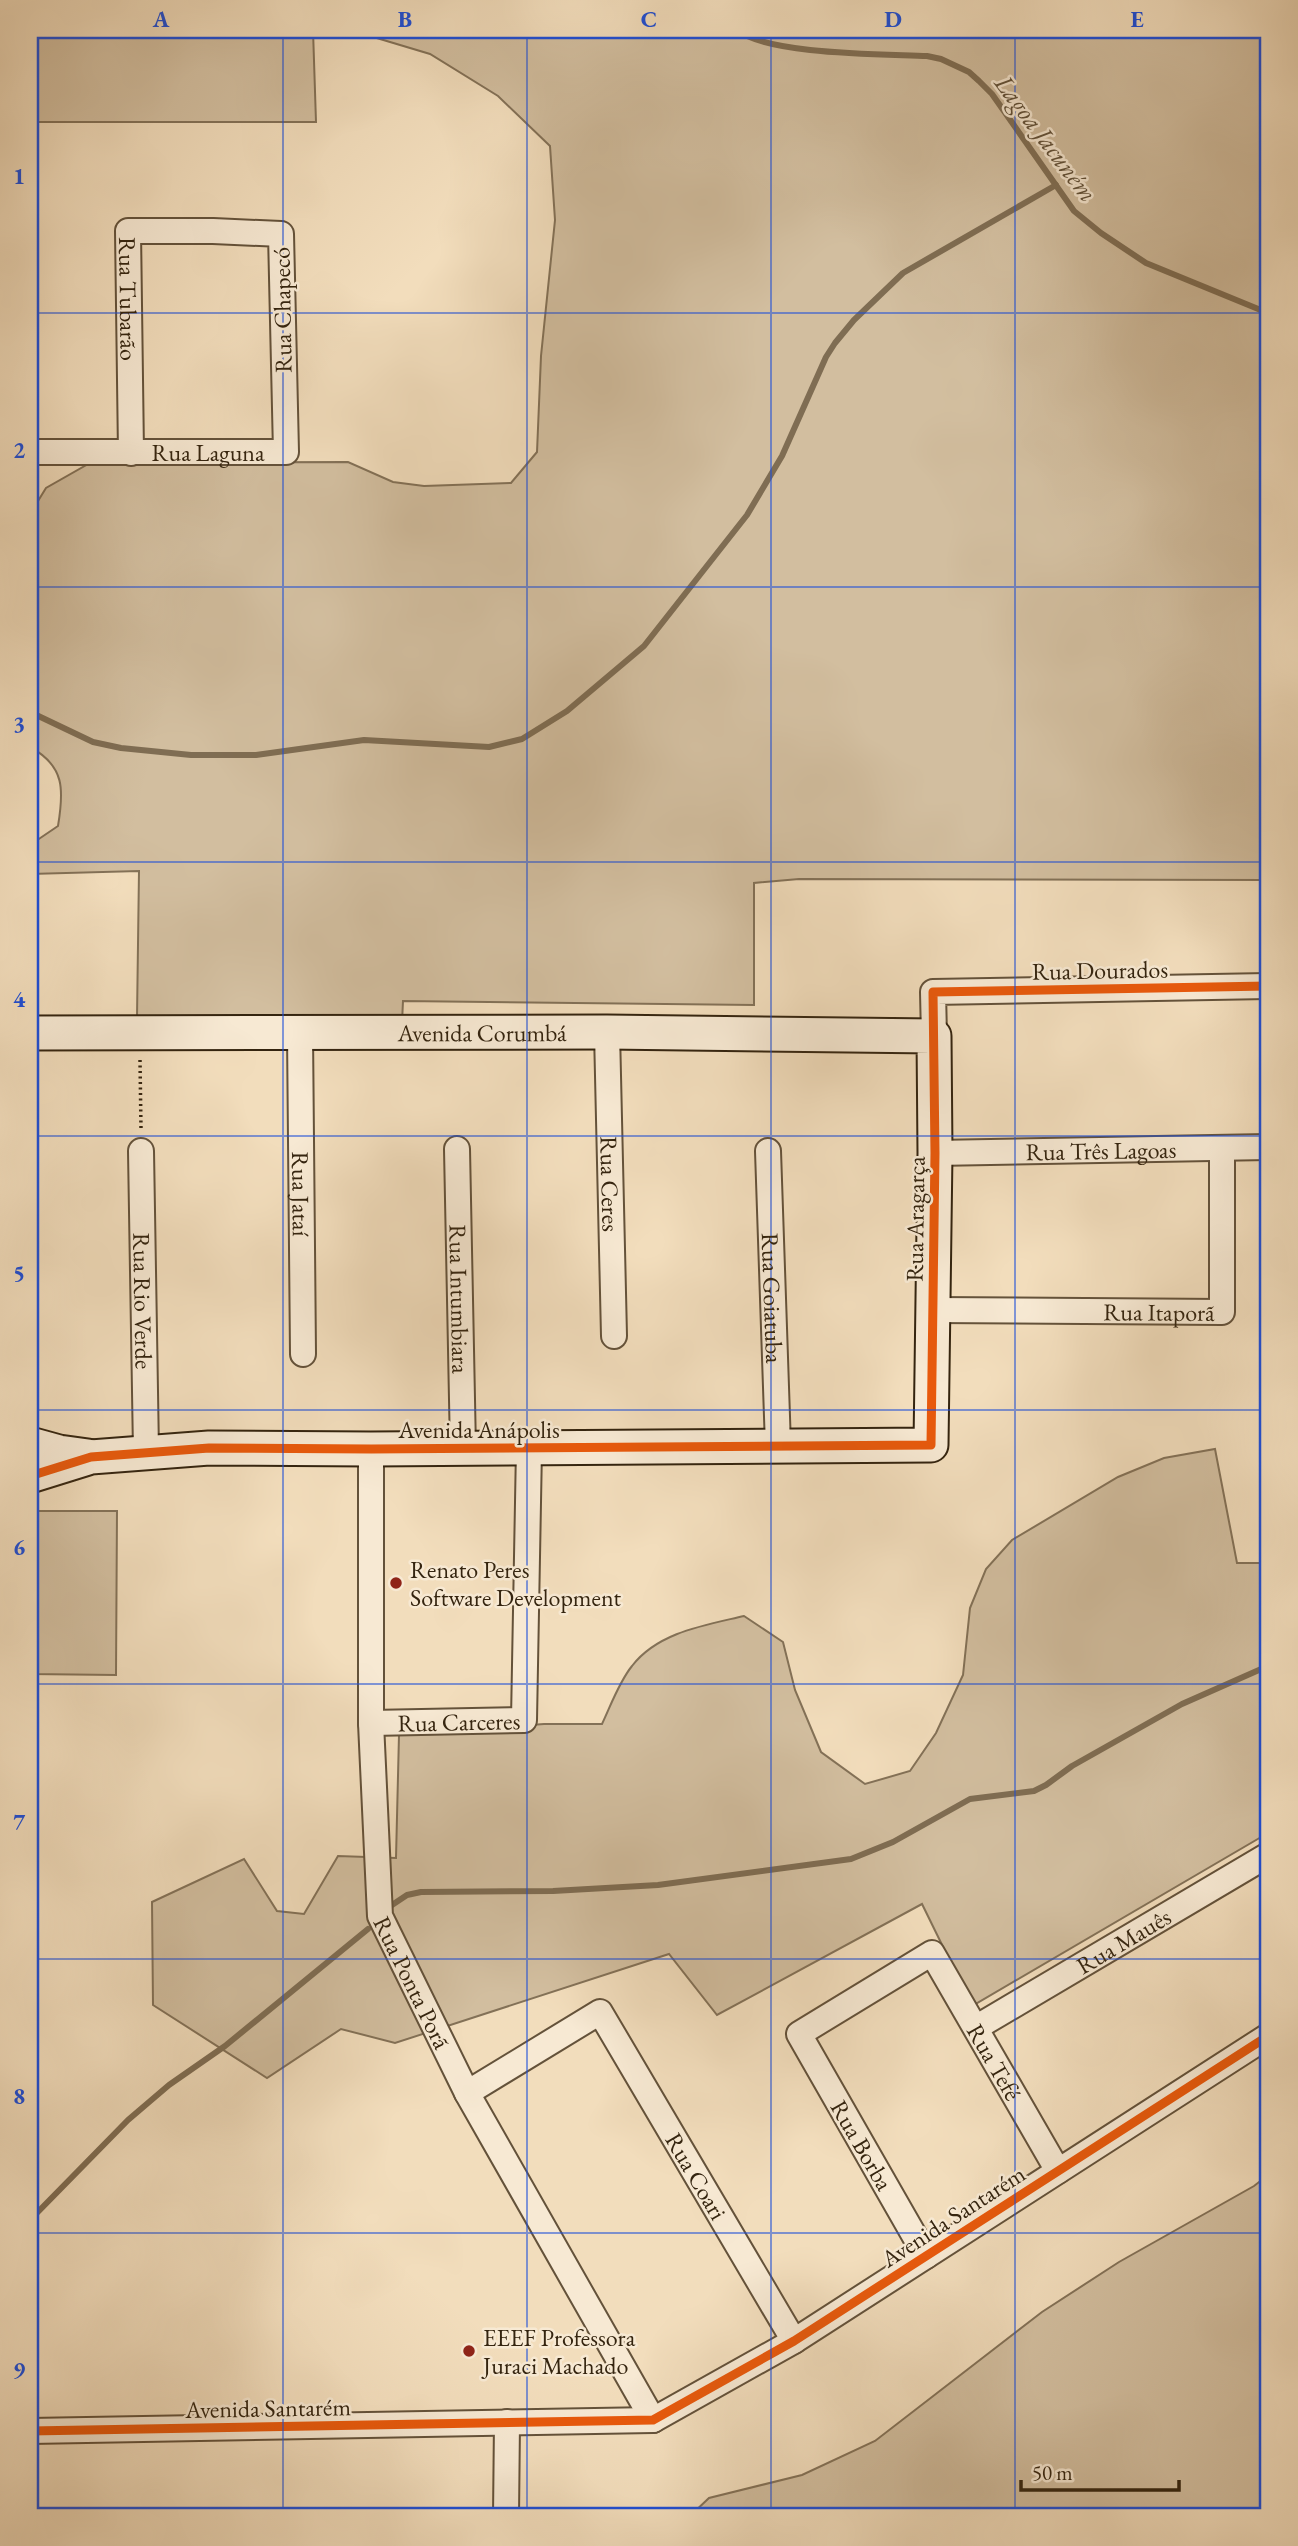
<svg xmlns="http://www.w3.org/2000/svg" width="1298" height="2546" font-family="'EB Garamond',serif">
<rect width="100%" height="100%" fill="#f2ddbc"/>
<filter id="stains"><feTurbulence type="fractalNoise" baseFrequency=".00286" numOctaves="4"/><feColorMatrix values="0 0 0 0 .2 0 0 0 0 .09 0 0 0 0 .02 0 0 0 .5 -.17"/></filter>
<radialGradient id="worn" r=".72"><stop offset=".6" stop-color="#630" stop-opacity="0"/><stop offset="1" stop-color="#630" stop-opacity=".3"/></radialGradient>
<!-- green -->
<g fill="#d2be9f" stroke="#837157" stroke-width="2">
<path d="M30,30h283l3,92h-286z"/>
<path d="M350,30h918v850l-469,-1 -45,4v122l-351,-4 -1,22 -265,-6 2,-146 -109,3v-29l28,-19c6,-36 7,-60 -28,-79v-233l16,-26 44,-25 258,-1 45,20 31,4 87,-3 26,-31 4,-96 14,-136 -5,-74 -52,-50 -68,-42z"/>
<path d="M1215,1449l22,114h31v270l-296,173 -50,-102 -205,111 -48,-61 -274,89 -54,-14 -74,49 -114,-73 -1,-103 92,-43 33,52 27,3 34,-58 58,2 3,-123 145,-11h58c9,-19 17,-42 30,-58 26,-34 74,-41 112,-50l39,26 12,48 26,62 44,32 45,-13 26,-38 27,-58 7,-67 16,-39 26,-29 106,-63 46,-19z"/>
<path d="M30,1511h87l-1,164 -86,-1z"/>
<path d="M1268,2175v341h-578l19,-18 93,-23 73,-34 167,-129 77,-50 135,-76z"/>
</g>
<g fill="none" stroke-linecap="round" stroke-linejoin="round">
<!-- stream -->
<g stroke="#7f6d53" stroke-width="6">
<path d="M737,30c31,25 146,24 190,26l14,3 28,13 10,9 13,13 82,117 27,22 45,30 122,50"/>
<path d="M30,712l63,30 28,6 70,7h65l108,-15 125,7 33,-8 45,-28 77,-65 103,-131 35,-59 44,-99 9,-14 19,-23 49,-47 153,-88"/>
<path d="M389,1907l18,-12 14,-3 132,-1 105,-6 193,-26 42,-17 77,-43 64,-8 12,-6 26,-19 110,-62 86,-38"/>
<path d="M30,2220l98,-100 41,-35 56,-39 143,-117"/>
</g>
<defs>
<g id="street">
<path id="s1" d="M30,452h256l-5,-218 -68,-3h-85l3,222"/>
<path id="s2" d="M607,1032l7,304"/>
<path id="s3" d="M300,1033l3,321"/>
<path d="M934,1036l-1,-44 335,-6"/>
<path id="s4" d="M457,1149l6,300"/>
<path id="s5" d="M141,1151l5,300"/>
<path id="s6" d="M768,1151l10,295"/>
<path id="s7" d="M935,1153l333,-6"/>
<path id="s8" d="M933,1310l289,2v-162"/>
<path id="s9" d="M371,1449v274l9,193 87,177 186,327"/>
<path id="s10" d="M371,1723l153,-3 5,-272"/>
<path id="s11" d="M977,2027l291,-172"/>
<path id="s12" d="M467,2093l133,-81 194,329"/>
<path id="s13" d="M926,2256l-127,-222 133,-81 126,218"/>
<path d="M30,2431l623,-11 141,-79 474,-305"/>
<path d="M506,2516l1,-94"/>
</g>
<g id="secondary">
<path id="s14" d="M30,1033l577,-1 327,4 1,117 -4,292 -560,4 -162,-1 -118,9 -61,19"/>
<path d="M30,1444l29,8 29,4"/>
</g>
</defs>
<!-- street casing -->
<use href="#street" stroke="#64523a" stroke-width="28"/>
<!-- secondary casing -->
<use href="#secondary" stroke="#34240f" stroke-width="37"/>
<!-- path -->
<path stroke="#34240f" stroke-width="3.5" stroke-dasharray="2 3.5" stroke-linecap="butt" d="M140,1060l1,69"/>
<!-- street -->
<use href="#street" stroke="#f7e9d3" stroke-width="24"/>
<!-- secondary -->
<use href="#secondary" stroke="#f7e9d3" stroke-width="33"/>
<defs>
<g id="cycleway">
<path d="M30,1476l61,-19 118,-9 162,1 560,-4 4,-292 -2,-161 335,-6"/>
<path d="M30,2431l623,-11 141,-79 474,-305"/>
</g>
</defs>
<!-- cycleway casing -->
<use href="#cycleway" stroke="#f7e9d3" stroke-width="13"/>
<!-- cycleway -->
<use href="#cycleway" stroke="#e8590c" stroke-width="9"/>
</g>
<!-- grid -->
<path fill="none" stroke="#1d4ed8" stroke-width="2" stroke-opacity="0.55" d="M283,30v2486M527,30v2486M771,30v2486M1015,30v2486M30,313h1238M30,587h1238M30,862h1238M30,1136h1238M30,1410h1238M30,1684h1238M30,1959h1238M30,2233h1238"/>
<!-- markers -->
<g fill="#8f2418" stroke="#f7e9d3" stroke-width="2.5">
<circle cx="396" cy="1583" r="7"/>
<circle cx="469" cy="2351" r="7"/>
</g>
<g text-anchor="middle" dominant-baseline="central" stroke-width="5" stroke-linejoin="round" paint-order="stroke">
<!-- street labels -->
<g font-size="24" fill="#34240f" stroke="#f7e9d3">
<text stroke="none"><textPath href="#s1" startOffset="695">Rua Tubarão</textPath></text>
<text transform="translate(282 310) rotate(-91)">Rua Chapecó</text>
<text stroke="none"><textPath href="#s1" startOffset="178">Rua Laguna</textPath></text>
<text transform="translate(1100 970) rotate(-1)">Rua Dourados</text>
<text stroke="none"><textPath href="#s14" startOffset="452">Avenida Corumbá</textPath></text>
<text stroke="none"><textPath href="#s7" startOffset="166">Rua Três Lagoas</textPath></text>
<text stroke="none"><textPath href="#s2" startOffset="152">Rua Ceres</textPath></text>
<text stroke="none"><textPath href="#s3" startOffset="161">Rua Jataí</textPath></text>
<text transform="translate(915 1219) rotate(-89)">Rua Aragarça</text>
<text stroke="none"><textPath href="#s6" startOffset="147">Rua Goiatuba</textPath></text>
<text stroke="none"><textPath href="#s4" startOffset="150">Rua Intumbiara</textPath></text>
<text stroke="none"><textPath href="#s5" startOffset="150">Rua Rio Verde</textPath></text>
<text stroke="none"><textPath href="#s8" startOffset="226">Rua Itaporã</textPath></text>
<text x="479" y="1429">Avenida Anápolis</text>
<text stroke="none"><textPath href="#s10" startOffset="88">Rua Carceres</textPath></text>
<text stroke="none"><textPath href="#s11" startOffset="170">Rua Mauês</textPath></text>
<text stroke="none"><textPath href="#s9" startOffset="541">Rua Ponta Porã</textPath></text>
<text stroke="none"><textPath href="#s13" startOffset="537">Rua Tefé</textPath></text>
<text transform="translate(862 2145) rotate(60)">Rua Borba</text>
<text stroke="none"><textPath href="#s12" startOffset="346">Rua Coari</textPath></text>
<text transform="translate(953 2216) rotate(-33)">Avenida Santarém</text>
<text transform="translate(268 2408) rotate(-1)">Avenida Santarém</text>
</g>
<!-- poi labels -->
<g font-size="24" fill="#34240f" stroke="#f7e9d3" text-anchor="start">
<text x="410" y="1569">Renato Peres<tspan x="410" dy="28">Software Development</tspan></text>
<text x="483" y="2337">EEEF Professora<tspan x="483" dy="28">Juraci Machado</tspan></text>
</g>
<!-- water labels -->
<g font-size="26" font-style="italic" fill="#604f37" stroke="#f7e9d3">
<text transform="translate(1046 138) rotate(53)">Lagoa Jacuném</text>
</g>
</g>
<!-- margin -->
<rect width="1298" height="2546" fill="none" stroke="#f2ddbc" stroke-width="77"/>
<!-- scale -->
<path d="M1021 2480v10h158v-10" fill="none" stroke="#34240f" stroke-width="3.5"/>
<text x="1032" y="2480" font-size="21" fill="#34240f" stroke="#f7e9d3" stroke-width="5" paint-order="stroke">50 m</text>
<rect x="38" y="38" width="1222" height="2470" fill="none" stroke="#1d4ed8" stroke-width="2.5"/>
<g font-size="23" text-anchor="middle" font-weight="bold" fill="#1d4ed8">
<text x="161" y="27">A</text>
<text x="405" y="27">B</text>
<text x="649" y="27">C</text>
<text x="893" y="27">D</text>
<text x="1137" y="27">E</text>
<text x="19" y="184">1</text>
<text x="19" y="458">2</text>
<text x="19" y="732">3</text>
<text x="19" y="1007">4</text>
<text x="19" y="1281">5</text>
<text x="19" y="1555">6</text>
<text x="19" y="1830">7</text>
<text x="19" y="2104">8</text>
<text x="19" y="2378">9</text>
</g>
<rect width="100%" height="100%" filter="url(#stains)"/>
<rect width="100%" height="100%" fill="url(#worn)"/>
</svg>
